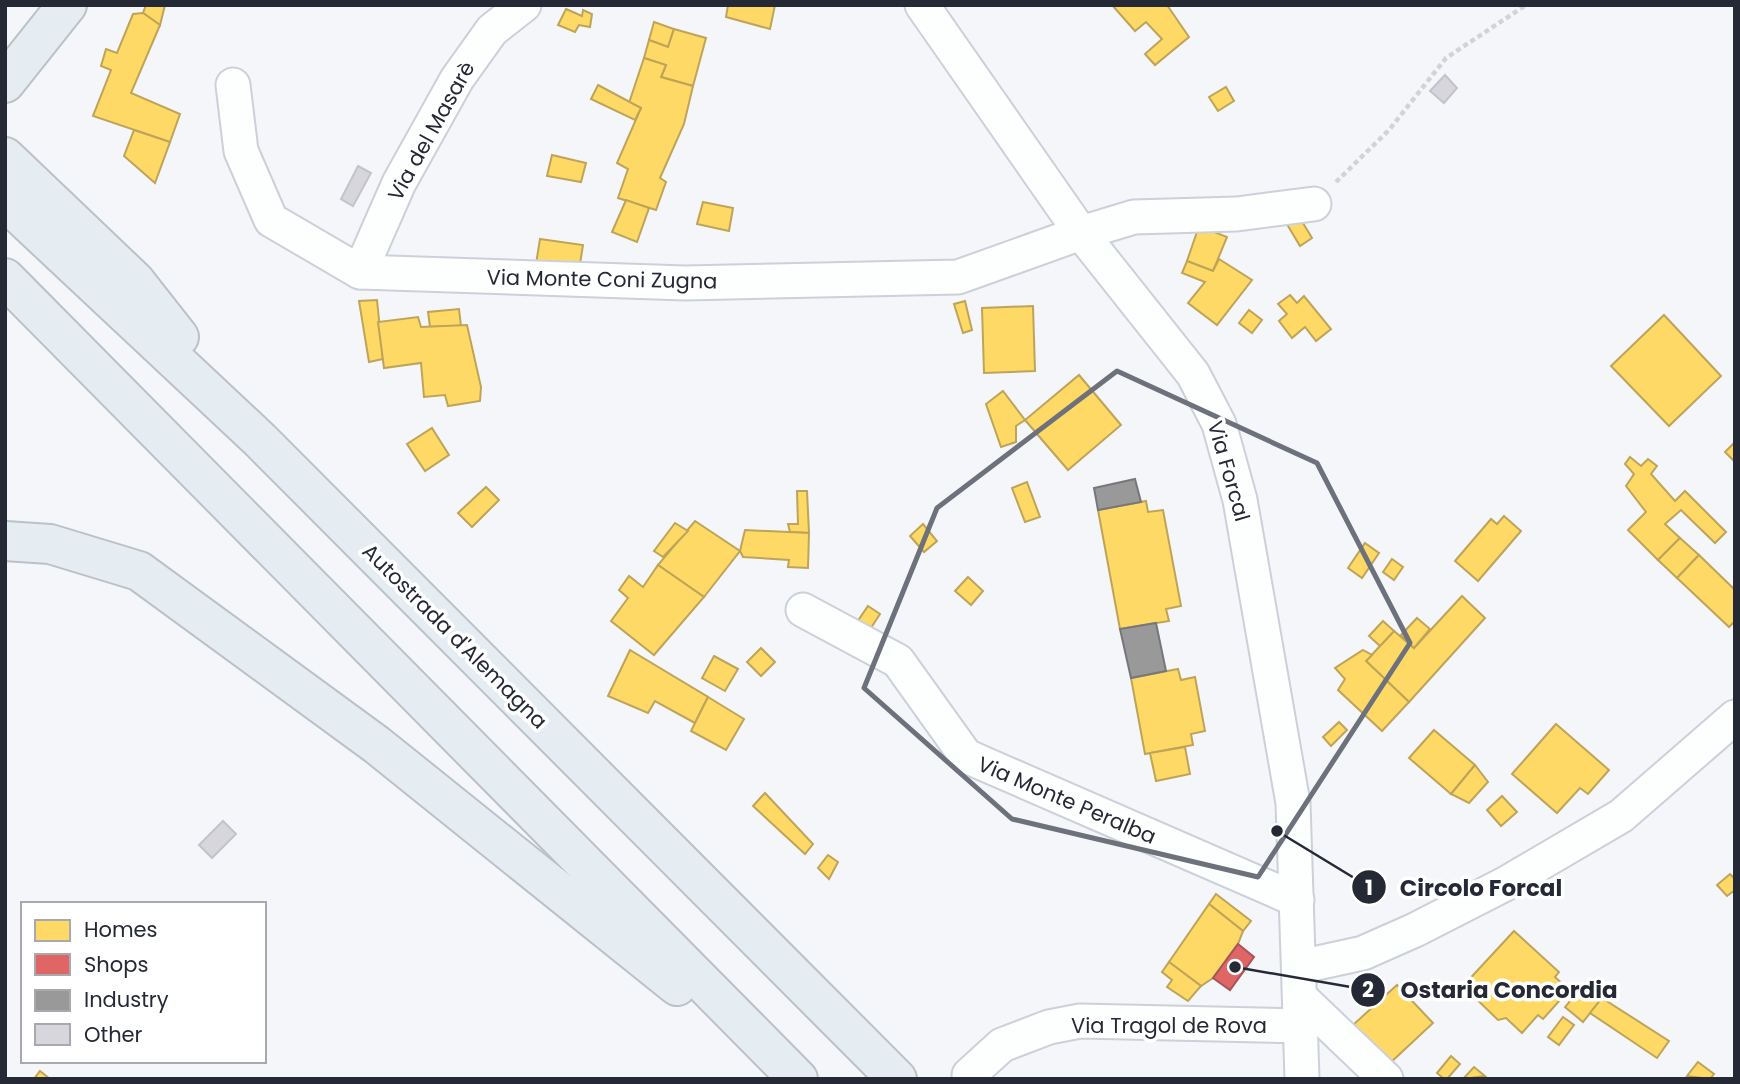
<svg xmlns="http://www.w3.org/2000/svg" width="1740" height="1084" font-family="Poppins,sans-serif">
<rect width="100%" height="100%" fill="#f4f6fa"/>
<!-- homes -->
<g fill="#ffd966" stroke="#bea458" stroke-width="2">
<path d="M146,5h19l-5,20 -17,-12z"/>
<path d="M728,5h47l-5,24 -44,-12z"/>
<path d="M1112,5h55l22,32 -34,28 -10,-11 17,-15 -16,-17 -11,9z"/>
<path d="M566,9l16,7 1,-6 9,4 -2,13 -11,-2 -4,7 -17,-7z"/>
<path d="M143,13l17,12 -29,68 49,21 -10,28 -77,-26 18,-46 -10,-4 5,-17 11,4 16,-39z"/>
<path d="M654,22l20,7 -6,18 -19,-7z"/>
<path d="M674,29l32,9 -13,48 -32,-9 5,-12 -22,-7 5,-18 19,7z"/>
<path d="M644,58l22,7 -5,12 32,9 -9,38 -24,54 6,4 -10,28 -38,-12 10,-29 -11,-6 24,-55 -12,-5z"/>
<path d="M598,85l43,23 -6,12 -44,-21z"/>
<path d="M1226,87l8,14 -16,10 -9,-14z"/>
<path d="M134,130l36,12 -15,41 -31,-27z"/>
<path d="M552,155l34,8 -5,19 -34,-6z"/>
<path d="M626,200l23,8 -12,34 -25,-10z"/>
<path d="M703,202l30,6 -4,23 -32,-7z"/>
<path d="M1297,213l15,25 -12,8 -18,-30z"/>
<path d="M1199,226l28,11 -14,34 -26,-10z"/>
<path d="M540,239l43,6 -4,25 -43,-6z"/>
<path d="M1219,259l33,21 -35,45 -29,-22 17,-21 -23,-9 5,-12 26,10z"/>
<path d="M1290,295l7,8 7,-7 27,33 -15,12 -11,-14 -13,11 -13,-17 8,-7 -9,-10z"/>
<path d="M377,300l6,59 -14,3 -10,-61z"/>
<path d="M965,301l7,29 -9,3 -9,-29z"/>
<path d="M1033,306l2,65 -51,2 -2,-65z"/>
<path d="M459,309l2,17 -31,1 -2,-15z"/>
<path d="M1249,310l13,10 -10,13 -13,-10z"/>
<path d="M1664,315l57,61 -52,50 -58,-60z"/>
<path d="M418,317l3,10 46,-2 14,62 -1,14 -32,5 -3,-11 -21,2 -3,-34 -37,5 -6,-46z"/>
<path d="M1079,375l42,50 -53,45 -43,-50z"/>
<path d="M1003,391l22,29 -9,6v16l-15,5 -15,-43z"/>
<path d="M432,428l17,27 -24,16 -18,-27z"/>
<path d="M1735,442v20l-10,-10z"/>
<path d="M1630,457l11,9 7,-7 9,7 -6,8 24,27 10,-10 41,41 -11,11 -34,-33 -16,14 15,14 -22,22 -30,-30 18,-18 -20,-26 8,-12 -9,-10z"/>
<path d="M1027,482l13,35 -15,5 -13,-34z"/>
<path d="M486,487l13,13 -27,27 -14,-14z"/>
<path d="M797,491h10l2,42 -19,-1 -2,-8h10z"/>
<path d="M1146,501l2,11 15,-2 18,96 -15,3 3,12 -49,8 -22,-119z"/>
<path d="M1504,516l17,15 -43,50 -23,-20 36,-42 6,5z"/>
<path d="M695,521l45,30 -36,46 -46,-32z"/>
<path d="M675,523l13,8 -25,26 -9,-6z"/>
<path d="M923,524l14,17 -13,11 -14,-16z"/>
<path d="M745,530l64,3 -1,35 -20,-1 1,-7 -46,-3 -3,-6z"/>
<path d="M1680,538l19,17 -22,23 -19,-18z"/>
<path d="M1365,543l14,10 -17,25 -14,-10z"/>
<path d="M1699,555l36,35v31l-6,6 -52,-49z"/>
<path d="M1392,559l11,8 -9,13 -11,-8z"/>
<path d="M658,565l46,32 -50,58 -43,-34 17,-23 -9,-8 10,-14 14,11z"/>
<path d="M968,577l15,14 -12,14 -16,-14z"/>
<path d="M1462,596l23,22 -76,84 -43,-41 28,-30 20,17z"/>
<path d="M868,606l12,8 -13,20 -12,-9z"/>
<path d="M1417,618l13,11 -16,19 -13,-13z"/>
<path d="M1383,621l11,10 -14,15 -11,-10z"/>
<path d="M761,648l14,14 -14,14 -14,-14z"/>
<path d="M630,650l78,47 -13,26 -40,-22 -7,12 -40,-17z"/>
<path d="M1363,650l9,5 -6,6 43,41 -27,29 -44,-41 7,-11 -10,-11z"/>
<path d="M714,656l24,13 -13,22 -23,-13z"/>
<path d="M1178,669l3,11 14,-3 10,54 -14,3 2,11 -48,9 -14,-76z"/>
<path d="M708,697l36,22 -18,31 -35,-19z"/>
<path d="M1339,722l8,8 -16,16 -8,-9z"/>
<path d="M1556,724l53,46 -21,24 -8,-6 -23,25 -45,-39z"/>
<path d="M1434,730l41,35 -24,29 -42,-36z"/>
<path d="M1185,747l5,27 -34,7 -6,-28z"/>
<path d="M1475,765l13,17 -19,21 -18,-9z"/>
<path d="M765,793l48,51 -8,10 -52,-48z"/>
<path d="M1502,796l15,16 -16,14 -14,-16z"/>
<path d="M828,855l10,7 -9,17 -11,-11z"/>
<path d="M1730,874l5,5v11l-8,6 -10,-11z"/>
<path d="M1216,894l35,27 -8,10 -34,-27z"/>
<path d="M1209,904l34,27 -5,13 -25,34 -12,8 -32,-24z"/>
<path d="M1514,931l45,41 -4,5 14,13 -26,29 -5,-4 -16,18 -16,-15 -8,2 -35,-34z"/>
<path d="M1169,962l32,24 -13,15 -21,-14 5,-7 -10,-8z"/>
<path d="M1585,983l17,15 -19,24 -18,-15z"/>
<path d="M1397,985l36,38 -44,41 -36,-39z"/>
<path d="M1602,998l67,43 -12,17 -67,-45z"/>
<path d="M1563,1017l11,8 -15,20 -11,-8z"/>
<path d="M1451,1056l9,8 -13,15h-3l-7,-6z"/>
<path d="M1698,1062l16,12 -4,5 -23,-3z"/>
<path d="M1474,1067l11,9 -22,3z"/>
<path d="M40,1071l10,8h-16z"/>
</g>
<!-- shops -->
<path fill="#e06666" stroke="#a85458" stroke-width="2" d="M1238,944l16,13 -24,33 -17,-12z"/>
<!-- industry -->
<g fill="#999" stroke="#76777b" stroke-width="2">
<path d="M1135,479l6,23 -43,8 -4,-22z"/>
<path d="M1156,623l10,48 -35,7 -11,-49z"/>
</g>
<!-- building -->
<g fill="#d7d6dd" stroke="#c4c2ca" stroke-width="2">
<path d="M1445,75l12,13 -13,15 -14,-12z"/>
<path d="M358,166l13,7 -18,33 -12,-7z"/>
<path d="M223,821l13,13 -24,24 -13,-13z"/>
</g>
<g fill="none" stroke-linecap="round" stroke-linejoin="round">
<defs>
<g id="street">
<path d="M922,5l159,228 112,141 26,50 21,76 53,303 9,276"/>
<path d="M233,85l8,66 30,69 89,52 325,11 273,-6 123,-44 53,-16 103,-3 77,-10"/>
<path d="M360,272l39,-89 58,-104 35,-49 32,-25"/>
<path d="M803,610l95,51 68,95 331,144"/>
<path d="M1299,967l64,-14 52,-23 90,-46 116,-68 114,-99"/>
<path d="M1300,997l86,82"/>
<path d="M969,1075l33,-30 47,-18 31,-6 220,5"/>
</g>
<g id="highway">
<path d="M5,83l62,-78"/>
<path d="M5,157l130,124 44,56"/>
<path d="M5,201l255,239 637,639"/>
<path d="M5,278l793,801"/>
<path d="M5,541l45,3 89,27 238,174 300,241"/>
</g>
</defs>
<!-- street casing -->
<use href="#street" stroke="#ccd0d8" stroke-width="37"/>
<!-- highway casing -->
<use href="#highway" stroke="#bac1c7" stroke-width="42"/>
<!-- path -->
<path stroke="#d3d3d5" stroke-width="4.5" stroke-dasharray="5 3.5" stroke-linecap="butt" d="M1336,182l53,-52 57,-72 80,-53"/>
<!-- street -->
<use href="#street" stroke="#fdfefe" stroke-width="33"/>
<!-- highway -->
<use href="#highway" stroke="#e6edf2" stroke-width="38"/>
</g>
<!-- marked area -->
<path fill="none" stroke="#6d717b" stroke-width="5" stroke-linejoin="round" d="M1117,371l200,92 93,180 -152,234 -246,-58 -148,-131 73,-180z"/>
<g text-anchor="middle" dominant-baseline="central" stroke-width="7" stroke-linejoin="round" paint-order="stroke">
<!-- street labels -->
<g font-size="21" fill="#252936" stroke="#fff">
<text transform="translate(431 131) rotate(-61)">Via del Masarè</text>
<text transform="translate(602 279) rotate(1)">Via Monte Coni Zugna</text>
<text transform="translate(1229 471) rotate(74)">Via Forcal</text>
<text transform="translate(455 636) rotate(45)">Autostrada d'Alemagna</text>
<text transform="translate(1067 800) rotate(23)">Via Monte Peralba</text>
<text x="1169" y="1025">Via Tragol de Rova</text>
</g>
</g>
<!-- callouts -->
<path fill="none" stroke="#252936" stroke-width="2.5" d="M1277 831L1369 887M1235 967L1368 990"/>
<g fill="#252936" stroke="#fff" stroke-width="2.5">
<circle cx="1277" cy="831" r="7"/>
<circle cx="1235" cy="967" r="7"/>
<circle cx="1369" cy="887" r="18"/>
<circle cx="1368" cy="990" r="18"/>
</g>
<g font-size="21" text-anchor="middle" font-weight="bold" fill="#fff">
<text x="1369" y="895">1</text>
<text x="1368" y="997">2</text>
</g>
<g font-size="23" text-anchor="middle" font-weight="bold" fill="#252936" stroke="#fff" stroke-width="7" stroke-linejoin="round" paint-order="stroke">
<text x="1481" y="896">Circolo Forcal</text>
<text x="1509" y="998">Ostaria Concordia</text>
</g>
<!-- border -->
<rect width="1740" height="1084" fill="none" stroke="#252936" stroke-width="14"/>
<!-- legend -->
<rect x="21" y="902" width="245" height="161" fill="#ffffff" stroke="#a8a9af" stroke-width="2"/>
<rect x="35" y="920" width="35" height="21" fill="#ffd966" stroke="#a8a9af" stroke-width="2"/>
<text x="84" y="937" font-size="21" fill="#252936">Homes</text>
<rect x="35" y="954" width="35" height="21" fill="#e06666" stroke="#a8a9af" stroke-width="2"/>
<text x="84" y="972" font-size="21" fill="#252936">Shops</text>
<rect x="35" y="990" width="35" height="21" fill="#999999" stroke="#a8a9af" stroke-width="2"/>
<text x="84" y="1007" font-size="21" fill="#252936">Industry</text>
<rect x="35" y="1024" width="35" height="21" fill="#d7d6dd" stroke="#a8a9af" stroke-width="2"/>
<text x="84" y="1042" font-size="21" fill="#252936">Other</text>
</svg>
